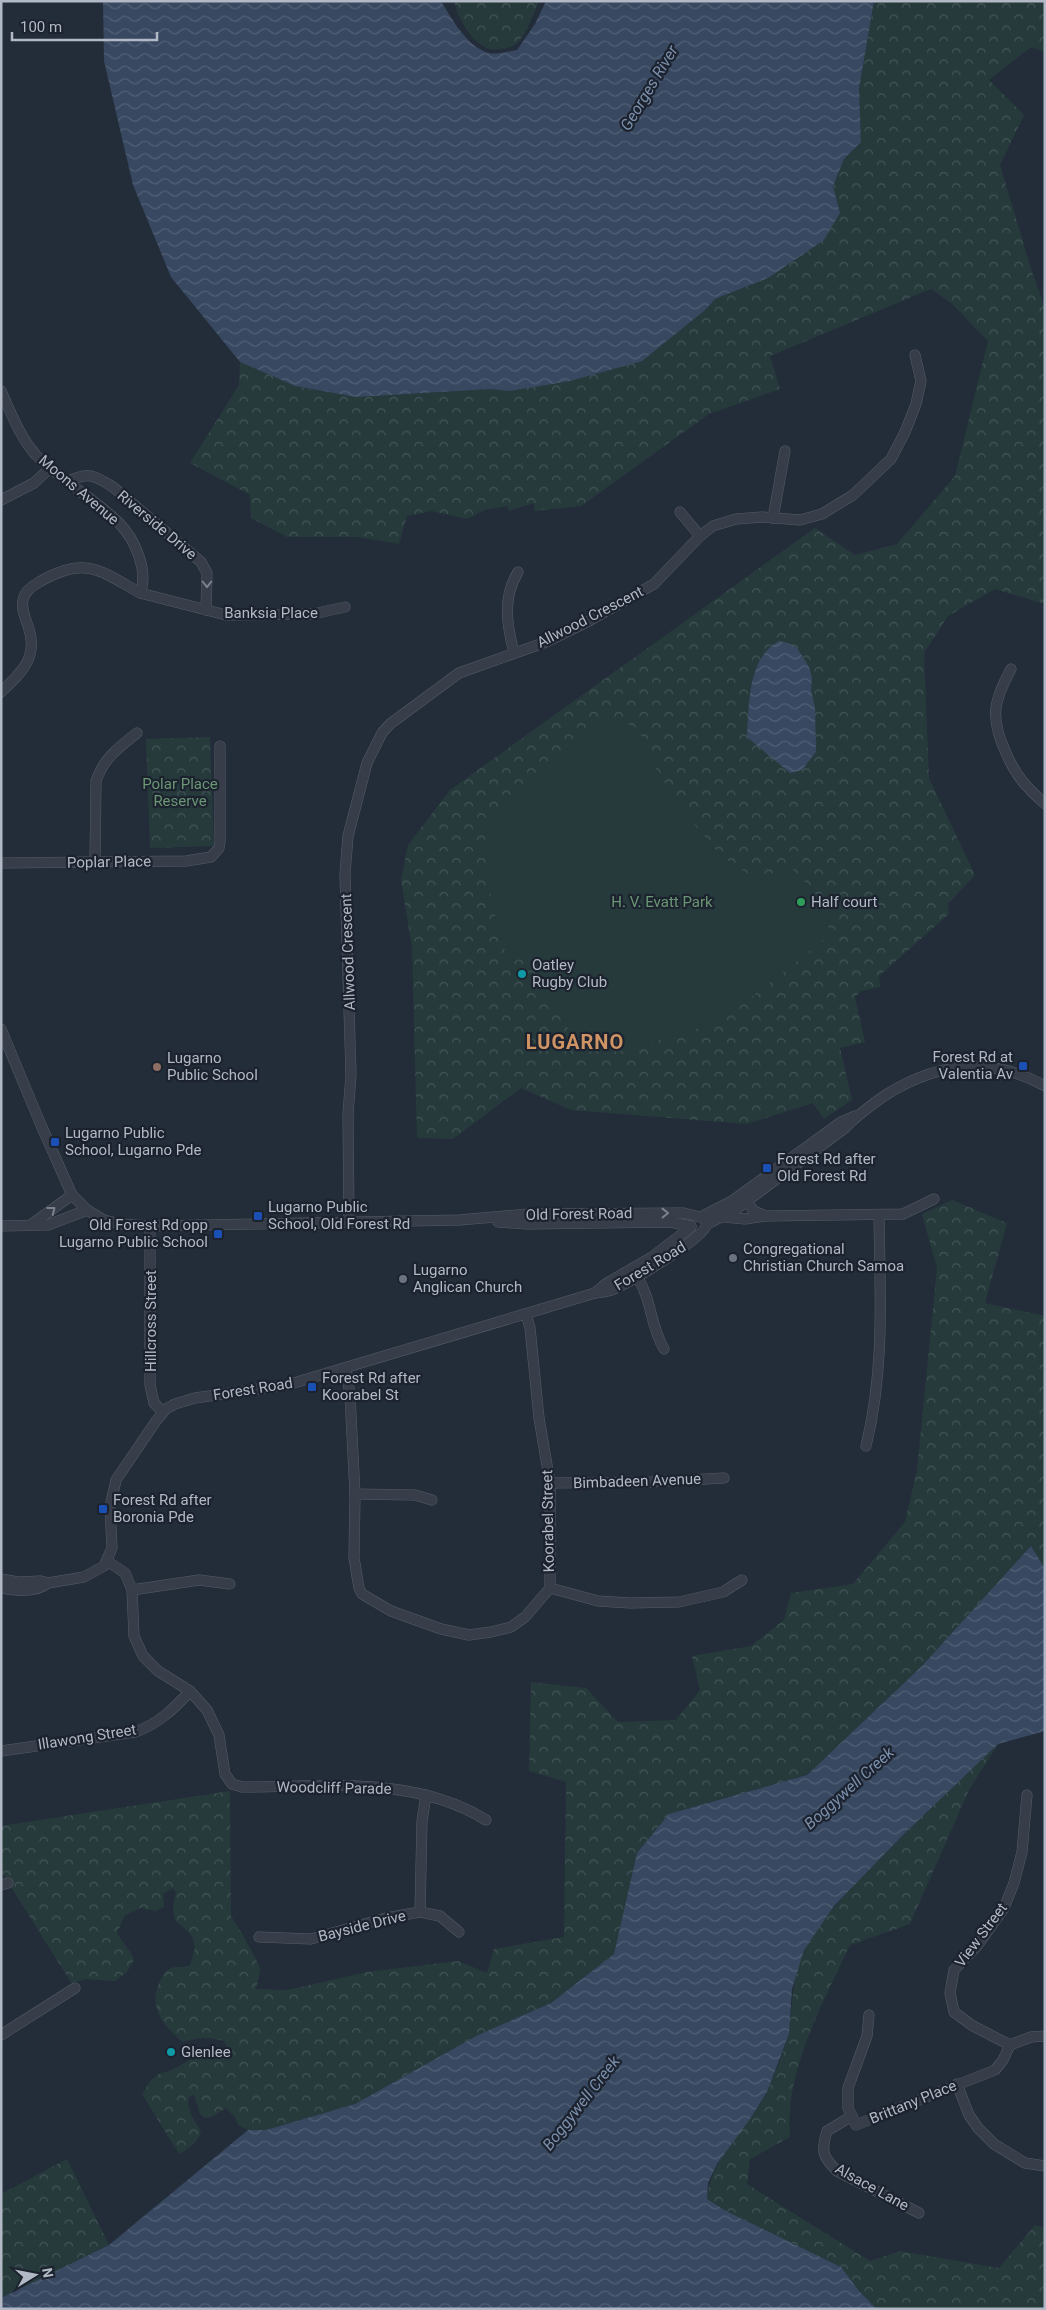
<svg xmlns="http://www.w3.org/2000/svg" width="1046" height="2310" font-family="Roboto,sans-serif">
<defs>
<pattern id="forest-crowns" width="20" height="18" patternUnits="userSpaceOnUse" patternTransform="scale(1.25)"><rect width="20" height="18" fill="#263a3c"/><path d="M2 6a3 3 0 1 1 6 0M12 15a3 3 0 1 1 6 0" fill="none" stroke="#435457"/></pattern>
<pattern id="water-waves" width="16" height="10" patternUnits="userSpaceOnUse" patternTransform="scale(1.25)"><rect width="16" height="10" fill="#374860"/><path d="M0 5q4-4 8 0t8 0" fill="none" stroke="#526075"/></pattern>
</defs>
<rect width="100%" height="100%" fill="#232c39"/>
<!-- forest -->
<g fill="url(#forest-crowns)">
<path d="M454,1h86c-8,13 -11,30 -22,41 -5,5 -11,6 -17,7 -25,5 -42,-28 -47,-48z"/>
<path d="M874,1h171v51l-14,-5 -42,33 35,35 -24,50 32,107 13,35v297l-50,-15 -47,27 -24,37 5,125 46,97 -27,29 1,10 -70,62 1,11 -19,4 -6,6 10,45 -25,6 12,52 -28,19 -11,-16 -66,21 -176,-14 -50,-22 -68,51 -36,-1 -5,-190 -11,-68 7,-35 42,-55 365,-262 40,27 42,-11 58,-68 33,-135 -37,-38 -20,-14 -161,67 10,33 -71,25 -128,92 -46,5 -1,-8 -25,8 -2,-5 -22,4 -18,9 -35,-8 -25,5 -8,28 -41,-7h-71l-36,-19 -1,-23 -60,-32 49,-78 1,-23 55,24 61,11 134,-8 20,2 195,-81 10,-11 53,-21 72,-65 -7,-27 11,-27 17,-17 -2,-53z"/>
<path d="M210,737l4,109 -64,2 -4,-109z"/>
<path d="M952,1200l55,23 -22,80 60,13v253l-14,-22 -109,119 -115,109 -138,39 -32,39 -23,101 -63,49 -73,32 -123,69 -89,26h-18l-10,-5 -3,-8 -9,-9 -14,9 -7,1 -5,-4 -6,-19 -5,2c-3,13 5,23 12,34 -3,11 -11,17 -22,23l-37,-60 9,-14 8,-6 13,-4 23,-13 10,-3 19,4 3,-10 -3,-7c-16,-4 -26,-4 -41,1 -19,-15 -35,-34 -24,-59 3,-6 5,-12 12,-15 6,-2 12,0 19,-3 9,-26 5,-27 -15,-45l-2,-13 3,-14 -3,-5 -10,6 1,13 -8,4 -15,-3 -16,7 -8,18c5,10 14,16 17,27l-7,12 -12,9 -30,-2 -13,5 -71,-113v-45l229,-35 1,126c5,3 29,49 29,52 0,7 -3,14 -4,20l31,1 80,-18 91,-11 29,12 7,-24 70,-12 2,-155 -37,-11 2,-89 55,6 32,34 58,-2 24,-30 -8,-34 59,-10 33,-26 7,-27 62,-9 52,-62 12,-52 20,-202 -15,-54z"/>
<path d="M998,1744l-29,46 -59,134 -60,21c-27,58 -66,127 -60,192l-40,22 -3,25 123,77 30,-10 99,17 36,-43 10,3v81h-168l-18,-18 -18,-24 -115,-56 -19,-12c3,-42 42,-71 60,-107 6,-14 20,-47 22,-61 4,-27 3,-55 15,-81 15,-29 42,-56 64,-79 42,-44 86,-85 130,-127z"/>
<path d="M67,2159l42,86 -108,53v-104z"/>
</g>
<!-- pitch -->
<path fill="#263a3c" d="M612,716l26,13 20,44 31,45 32,38 27,18 19,1 24,-7c19,15 32,38 38,61l-8,13 -83,66 -35,19 -80,24h-27l-26,-20 -26,-37 -16,-37 -19,5c-12,-34 -33,-109 -19,-143 9,-24 98,-85 122,-103z"/>
<!-- water -->
<g fill="url(#water-waves)">
<path d="M103,1h338c11,18 26,46 48,52 8,2 20,-2 28,-3l18,-26 11,-23h328l-15,88 2,53 -17,17 -11,27 7,27 -16,27 -56,38 -53,21 -10,11 -63,51 -72,20 -60,10 -20,-2 -134,8 -61,-11 -55,-24 -69,-85 -38,-92 -29,-124z"/>
<path d="M779,641l9,2 9,5 12,19 3,11 -1,12 4,18 1,44 -14,18 -12,3 -43,-36c2,-31 0,-79 32,-96z"/>
<path d="M1031,1546l14,23v162l-47,13 -94,90 -70,72 -30,44 -12,39 -3,45 -22,58 -17,27 -33,45 -9,19 -1,16 19,12 115,56 18,24 18,18h-876v-11l108,-53 139,-115h18l89,-26 123,-69 73,-32 63,-49 23,-101 32,-39 138,-39 115,-109z"/>
</g>
<g fill="none" stroke-linecap="round" stroke-linejoin="round">
<defs>
<g id="minor">
<path d="M1,391c10,22 19,46 35,64 25,26 58,43 83,68 16,16 30,49 21,70 -40,-23 -55,-37 -99,-12 -8,5 -16,9 -18,19 -2,9 2,17 5,26 11,31 -6,46 -27,66"/>
<path d="M68,481c21,-9 26,-6 45,6l88,75 6,11 -1,37"/>
<path d="M1,500l33,-17 16,-15"/>
<path d="M680,512l20,24"/>
<path d="M773,518l12,-67"/>
<path d="M140,593l86,22 87,-1 32,-7"/>
<path d="M514,653c-7,-28 -12,-55 4,-81"/>
<path d="M1011,669c-18,33 -21,49 -5,84 10,23 20,34 39,51"/>
<path d="M95,862l1,-81c7,-22 23,-34 41,-48"/>
<path d="M1,863l185,-2 25,-4 8,-9 1,-7v-95"/>
<path d="M1,1029l40,96 31,70 15,15 17,10 17,4 29,2 309,-6 70,-6 155,-1 20,5 3,6"/>
<path d="M741,1195l13,16 12,5 137,-2 31,-15"/>
<path d="M701,1217l31,-16 109,-79 14,-6"/>
<path d="M724,1217l21,2 20,-3"/>
<path d="M349,1222l-1,-108 3,-39 -6,-201 3,-38 19,-73 15,-30 8,-9 69,-51 87,-31 43,-21 65,-37 46,-48 13,-10 23,-7 26,-2 38,3 22,-6 31,-19 38,-36 14,-27 11,-28 5,-23 -6,-26"/>
<path d="M498,1222l30,2 142,-2 21,4"/>
<path d="M32,1224l40,-29"/>
<path d="M707,1224l28,-14 110,-82c12,-13 25,-22 39,-32 52,-33 106,-41 161,-10"/>
<path d="M1,1226l47,-1 39,-15"/>
<path d="M150,1226v159l4,18 9,9"/>
<path d="M637,1277c15,22 13,49 27,72"/>
<path d="M595,1293l12,-10 45,-26 39,-30"/>
<path d="M346,1368l4,28 5,98 -1,64 5,30 3,6 29,17 50,18 28,6 22,-3 20,-5 14,-10 25,-29v-105l-11,-65 -9,-90 -4,-14"/>
<path d="M866,1446c19,-77 14,-153 13,-231"/>
<path d="M550,1483l100,-1 74,-4"/>
<path d="M355,1494l60,1 17,5"/>
<path d="M107,1561l18,12 7,17 2,46 9,20 15,15 32,20 17,19 12,25 6,39 7,10 10,3c82,0 171,-12 244,33"/>
<path d="M1,1579l17,3 23,-1 7,2 36,-6 20,-11 8,-18 -2,-41 6,-27 40,-59 10,-12 9,-5 20,-6 92,-13 308,-92c7,-1 13,-1 19,-4 16,-7 91,-51 93,-65"/>
<path d="M1,1588c15,3 35,5 47,-5"/>
<path d="M550,1588l48,13 32,2 49,-1 44,-10 19,-12"/>
<path d="M132,1590l67,-10 31,4"/>
<path d="M1,1751l134,-19c23,-8 39,-23 55,-41"/>
<path d="M1,1885l7,-2"/>
<path d="M420,1912l2,-91 4,-26"/>
<path d="M259,1937l52,2 75,-21 34,-6 20,4 19,16"/>
<path d="M869,2015l-2,21 -19,52v20l8,17 139,-55 8,-10 7,-15"/>
<path d="M1,2035l74,-47"/>
<path d="M1010,2045l-37,-19 -19,-14 -4,-19 4,-23 23,-24 27,-38 10,-25 8,-31 5,-57"/>
<path d="M1010,2045l21,-8 14,-1"/>
<path d="M957,2084l12,31 9,13 16,16 31,19 20,3"/>
<path d="M852,2116l-25,15c-6,20 -5,25 10,40l82,42"/>
</g>
</defs>
<!-- minor casing -->
<use href="#minor" stroke="#555c68" stroke-width="11"/>
<!-- minor -->
<use href="#minor" stroke="#373e4a" stroke-width="10"/>
</g>
<!-- one-way arrows -->
<defs><path id="oneway-chevron" d="M-2-3.5L2.5 0L-2 3.5" fill="none" stroke-width="1.6" stroke-linecap="round" stroke-linejoin="round" transform="scale(1.25)"/></defs>
<g stroke="#7b828e">
<use href="#oneway-chevron" transform="translate(207 584) rotate(90)"/>
<use href="#oneway-chevron" transform="translate(52 1210) rotate(-38)"/>
<use href="#oneway-chevron" transform="translate(665 1213) rotate(-1)"/>
</g>
<!-- markers -->
<circle fill="#2e9e5b" stroke="#1c232f" stroke-width="2" cx="801" cy="902" r="5"/>
<g fill="#0f9aa8" stroke="#1c232f" stroke-width="2">
<circle cx="522" cy="974" r="5"/>
<circle cx="171" cy="2052" r="5"/>
</g>
<g fill="#1a4fb4" stroke="#1c232f" stroke-width="2">
<rect x="1018" y="1061" width="10" height="10" rx="2.5"/>
<rect x="50" y="1137" width="10" height="10" rx="2.5"/>
<rect x="762" y="1163" width="10" height="10" rx="2.5"/>
<rect x="253" y="1211" width="10" height="10" rx="2.5"/>
<rect x="213" y="1229" width="10" height="10" rx="2.5"/>
<rect x="307" y="1382" width="10" height="10" rx="2.5"/>
<rect x="98" y="1504" width="10" height="10" rx="2.5"/>
</g>
<circle fill="#8d6e63" stroke="#1c232f" stroke-width="2" cx="157" cy="1067" r="5"/>
<g fill="#6b7280" stroke="#1c232f" stroke-width="2">
<circle cx="733" cy="1258" r="5"/>
<circle cx="403" cy="1279" r="5"/>
</g>
<g text-anchor="middle" dominant-baseline="central" stroke-width="4.5" stroke-linejoin="round" paint-order="stroke">
<!-- street labels -->
<g font-size="15" fill="#b2b9c6" stroke="#1c232f">
<text transform="translate(79 490) rotate(40)">Moons Avenue</text>
<text transform="translate(157 525) rotate(40)">Riverside Drive</text>
<text x="271" y="613">Banksia Place</text>
<text transform="translate(590 617) rotate(-27)">Allwood Crescent</text>
<text transform="translate(109 862) rotate(-1)">Poplar Place</text>
<text transform="translate(348 952) rotate(-92)">Allwood Crescent</text>
<text transform="translate(579 1214) rotate(-1)">Old Forest Road</text>
<text transform="translate(650 1266) rotate(-31)">Forest Road</text>
<text transform="translate(151 1321) rotate(-90)">Hillcross Street</text>
<text transform="translate(253 1389) rotate(-9)">Forest Road</text>
<text transform="translate(637 1481) rotate(-2)">Bimbadeen Avenue</text>
<text transform="translate(548 1521) rotate(-91)">Koorabel Street</text>
<text transform="translate(87 1737) rotate(-9)">Illawong Street</text>
<text transform="translate(334 1788) rotate(1)">Woodcliff Parade</text>
<text transform="translate(362 1926) rotate(-14)">Bayside Drive</text>
<text transform="translate(981 1935) rotate(-53)">View Street</text>
<text transform="translate(913 2102) rotate(-22)">Brittany Place</text>
<text transform="translate(872 2187) rotate(29)">Alsace Lane</text>
</g>
<!-- park labels -->
<g font-size="15" fill="#6a9674" stroke="#1c232f">
<text x="180" y="784">Polar Place<tspan x="180" dy="17">Reserve</tspan></text>
<text x="662" y="902">H. V. Evatt Park</text>
</g>
<!-- poi labels -->
<g font-size="15" fill="#b2b9c6" stroke="#1c232f" text-anchor="start">
<text x="811" y="902">Half court</text>
<text x="532" y="965">Oatley<tspan x="532" dy="17">Rugby Club</tspan></text>
<text x="1013" y="1057" text-anchor="end">Forest Rd at<tspan x="1013" dy="17">Valentia Av</tspan></text>
<text x="167" y="1058">Lugarno<tspan x="167" dy="17">Public School</tspan></text>
<text x="65" y="1133">Lugarno Public<tspan x="65" dy="17">School, Lugarno Pde</tspan></text>
<text x="777" y="1159">Forest Rd after<tspan x="777" dy="17">Old Forest Rd</tspan></text>
<text x="268" y="1207">Lugarno Public<tspan x="268" dy="17">School, Old Forest Rd</tspan></text>
<text x="208" y="1225" text-anchor="end">Old Forest Rd opp<tspan x="208" dy="17">Lugarno Public School</tspan></text>
<text x="743" y="1249">Congregational<tspan x="743" dy="17">Christian Church Samoa</tspan></text>
<text x="413" y="1270">Lugarno<tspan x="413" dy="17">Anglican Church</tspan></text>
<text x="322" y="1378">Forest Rd after<tspan x="322" dy="17">Koorabel St</tspan></text>
<text x="113" y="1500">Forest Rd after<tspan x="113" dy="17">Boronia Pde</tspan></text>
<text x="181" y="2052">Glenlee</text>
</g>
<!-- water labels -->
<g font-size="16" font-style="italic" fill="#7b8fac" stroke="#1c232f">
<text transform="translate(649 88) rotate(-59)">Georges River</text>
<text transform="translate(849 1788) rotate(-42)">Boggywell Creek</text>
<text transform="translate(581 2103) rotate(-52)">Boggywell Creek</text>
</g>
<!-- district labels -->
<g font-size="20" font-weight="bold" letter-spacing="1" fill="#cf9364" stroke="#1c232f">
<text x="575" y="1042">LUGARNO</text>
</g>
</g>
<!-- border -->
<rect width="1046" height="2310" fill="none" stroke="#b2b9c6" stroke-width="5"/>
<!-- north arrow -->
<g transform="translate(35 2275) rotate(80)" stroke="#1c232f" stroke-width="4" paint-order="stroke">
<path d="M0-4L9 19L0 12L-9 19Z" fill="#b2b9c6"/>
<text y="-8" font-size="14" font-weight="bold" text-anchor="middle" fill="#b2b9c6">N</text>
</g>
<!-- scale -->
<path d="M12 32v8h145v-8" fill="none" stroke="#b2b9c6" stroke-width="2.5"/>
<text x="20" y="32" font-size="15" fill="#b2b9c6" stroke="#1c232f" stroke-width="4" paint-order="stroke">100 m</text>
</svg>
